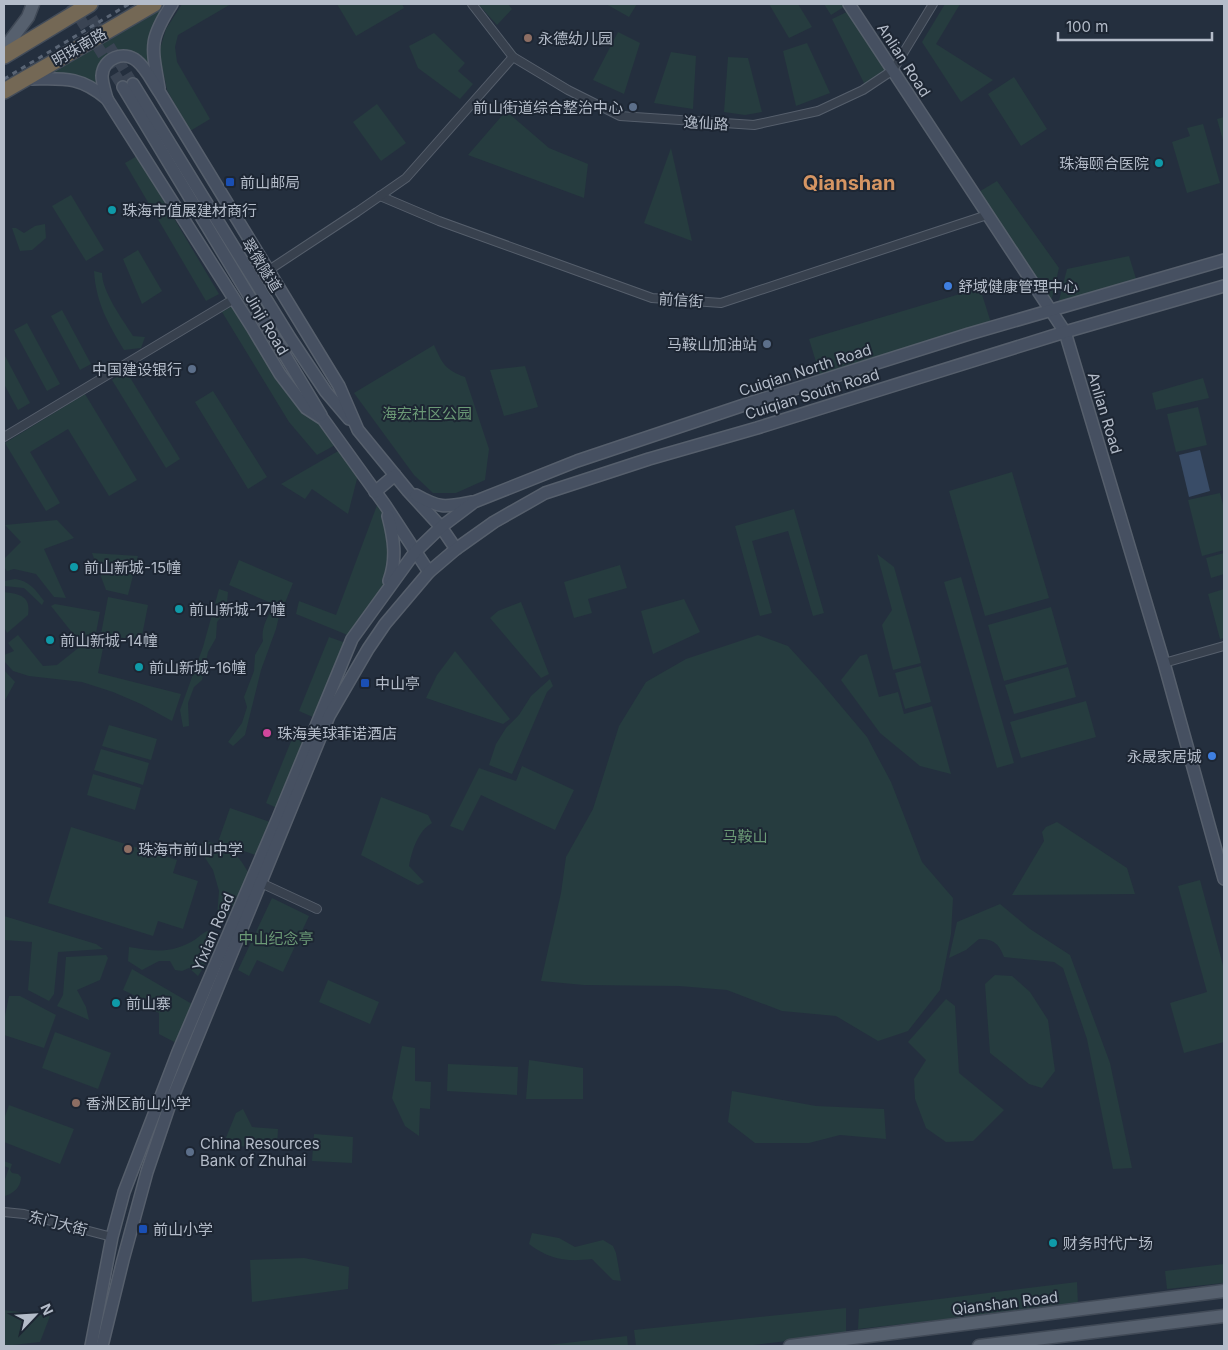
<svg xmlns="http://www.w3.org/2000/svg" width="1228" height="1350" font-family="Inter,'Noto Sans SC',sans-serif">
<rect width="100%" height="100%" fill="#242f3e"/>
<!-- green -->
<g fill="#263c3f">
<path d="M159,4h10l-11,17 -3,61 -10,-17 -35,-9 -7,37 -71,-16z"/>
<path d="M182,4h49l-53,31 -3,12 2,15 33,57 -20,12 -23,-41 -8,-38 7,-23z"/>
<path d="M337,4h65l2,4 -48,28z"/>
<path d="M478,4h30l4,5 -15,16z"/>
<path d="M606,4h31l-8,13z"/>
<path d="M769,4h29l14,23 -23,11z"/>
<path d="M824,4h22l1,1 -16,10z"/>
<path d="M945,4h15l-24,40 57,36 -32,22 -39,-60z"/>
<path d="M851,10l40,60 -25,17 -34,-68z"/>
<path d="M618,32l22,11 -16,51 -31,-14z"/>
<path d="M434,33l31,30 -7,8 15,13 -13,15 -42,-31 -9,-22z"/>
<path d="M807,43l23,50 -34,13 -13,-55z"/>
<path d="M671,52l25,4 -3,53 -39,-6z"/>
<path d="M728,57l20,1 14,54 -17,3 -21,-3z"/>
<path d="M1014,77l33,52 -26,17 -33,-52z"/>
<path d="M377,104l29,39 -25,18 -28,-39z"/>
<path d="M506,111l43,37 39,16 -4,34 -116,-43z"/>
<path d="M1224,117v27l-7,-25z"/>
<path d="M1203,124l17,59 -33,10 -15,-51 18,-6 -3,-8z"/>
<path d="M671,148l21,93 -48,-18z"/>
<path d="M137,156l82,138 -13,7 -81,-138z"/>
<path d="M997,181l62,87 -8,34 -74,-109z"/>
<path d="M71,195l33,55 -18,11 -34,-55z"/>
<path d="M45,224l1,14 -14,12 -12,1 -8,-23h4l8,5 11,-7z"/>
<path d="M138,250l24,41 -20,13 -19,-45z"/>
<path d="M1129,256l8,26 -79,22 9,-35z"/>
<path d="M94,271l8,2c0,19 21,47 31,63l12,1 -4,11 -17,2c-16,-27 -28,-47 -30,-79z"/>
<path d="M980,288l11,35 -171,52 -11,-36z"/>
<path d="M234,305l103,139 -20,11 -28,-33 -67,-110z"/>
<path d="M62,310l29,54 -11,6 -29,-54z"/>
<path d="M27,323l33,61 -13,7 -33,-61z"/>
<path d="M434,345c8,18 11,25 31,32l24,72 -4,31 -29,13h-23l-19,-18 -60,-82z"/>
<path d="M4,354l26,49 -12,7 -14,-26z"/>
<path d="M525,366l13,41 -34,9 -14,-46z"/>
<path d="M126,371l54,88 -14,9 -54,-88z"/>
<path d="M1203,378l6,20 -53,12 -4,-17z"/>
<path d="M213,391l54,86 -19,12 -53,-87z"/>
<path d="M85,394l52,86 -28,16 -41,-67 -38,23 30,51 -14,8 -41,-68z"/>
<path d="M1198,407l9,38 -31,7 -9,-38z"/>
<path d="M340,450l18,25 -10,39 -36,-25 -7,10 -24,-15z"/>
<path d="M1012,472l37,126 -64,18 -36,-125z"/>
<path d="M1220,493l4,15v42l-22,6 -14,-56z"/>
<path d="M379,500c5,8 7,17 9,26 13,49 -12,73 -38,110l-54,-22 3,-13 37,14z"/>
<path d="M794,509l30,104 -11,3 -25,-85 -36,10 20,72 -12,3 -25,-90z"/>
<path d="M57,520l17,18 -30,11 22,49 -12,-1 -18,-23 -22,-5 -7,2 -3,-4v-8l17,-17 -16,-17z"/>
<path d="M92,553l46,3 -10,39 -22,-5z"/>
<path d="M1224,553v21l-13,4 -5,-20z"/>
<path d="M877,554l17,13 27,96 -28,7 -11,-45 10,-15z"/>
<path d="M239,560l54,23 -10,25 -54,-23z"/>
<path d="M620,565l7,23 -39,11 4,14 -18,5 -10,-36z"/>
<path d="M961,577l53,186 -17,5 -53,-186z"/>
<path d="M15,579c14,2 20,10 29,22l-2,4 -18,-17 -20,-2v-5z"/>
<path d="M219,589l9,3 -1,11 -5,13 -5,6 -1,16 -8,14 -6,28 -8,7 -6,16 1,23 -6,1 -3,-17 23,-63z"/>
<path d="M1224,589v49l-4,1 -12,-45z"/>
<path d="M4,592c16,2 27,4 24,23l-21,18 -3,-6z"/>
<path d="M108,597l40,8 -7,36 -40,-7z"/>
<path d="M684,599l16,33 -47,22 -12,-43z"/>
<path d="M521,602l28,72 -8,4 -51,-60 8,-7z"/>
<path d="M55,604l45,8 -5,26 9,5 -6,30 83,21 -9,27 -31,-17 -28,-12 -31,-10 -53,-6 -16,-5 -9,-10v-6l10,-4 -6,-8 10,-8 25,31 14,-1 25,-20 -31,-39z"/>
<path d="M1051,607l16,57 -63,17 -16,-56z"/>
<path d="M272,609l8,3 -4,17 -15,41 -16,65 -12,11 -5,-4 14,-19 5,-16 -3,-10 10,-26 1,-16 8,-14c-2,-12 3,-21 9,-32z"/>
<path d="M758,635l30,11 31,34 48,57 24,45 31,80 31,36 -2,36 -11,56 -32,41 -30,10 -42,-25 -54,-5 -55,-21 -48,-4 -95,-1 -43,-4 20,-88 5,-36 27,-48 26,-83 27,-44 40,-23z"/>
<path d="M329,637l17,6 -31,75 -16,-7z"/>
<path d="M455,651l55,68 -7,5 -77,-26 11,-23z"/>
<path d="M867,654l12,43 19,-5 6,22 28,-8 19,68 -31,-8 -40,-33 -39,-53 19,-24z"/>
<path d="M921,666l10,36 -26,7 -10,-36z"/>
<path d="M1068,667l8,30 -62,17 -9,-29z"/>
<path d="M4,670l11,12 -11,20z"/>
<path d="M550,679l3,7 -6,6 -35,82 -23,-9 7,-21 10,-16 13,-13 12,-19z"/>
<path d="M1086,701l10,36 -75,21 -11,-36z"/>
<path d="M109,725l48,14 -6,21 -49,-14z"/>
<path d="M296,729l14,6 -31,74 -13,-6z"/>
<path d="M101,749l48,14 -6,22 -49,-15z"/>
<path d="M522,766l52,24 -19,40 -74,-35 -18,36 -13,-5 29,-58 37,13z"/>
<path d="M93,774l48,14 -6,22 -48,-15z"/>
<path d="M381,797l47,18 4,8c-14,8 -20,27 -23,43l15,16 -6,3 -57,-30z"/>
<path d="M230,808l40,14 -12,34 -40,-14z"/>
<path d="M1057,822l70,46 8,26 -123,1 32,-54 -2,-9 4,-5z"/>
<path d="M71,827l106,33 -4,13 25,8 -15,48 -25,-8 -5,15 -105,-33z"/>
<path d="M205,841c24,6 31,10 43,31l-3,13 -17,29 -11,2 2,-25 -6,-21 -15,-23z"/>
<path d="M1200,880l24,89v73l-40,11 -14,-50 37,-11 -29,-106z"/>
<path d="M272,898l37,18 -26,56 -26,-12 -8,16 -11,-6z"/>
<path d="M1000,904l30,25 40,26 40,108 22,105 -19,1 -26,-130 -24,-71 -9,-6 -50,-5c-5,-13 -10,-18 -25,-18l-13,11 -17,8 8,-36z"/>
<path d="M4,916l92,28 7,5 -45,3 -4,42 -5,7 -21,-11 4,-48 -28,-2z"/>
<path d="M207,931l6,4 -8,30 -7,11 -9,-8 -7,3 -7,-1 -5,-9h-11l-17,9 -14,-9 1,-14c24,4 39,7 62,-5 6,-3 10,-8 16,-11z"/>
<path d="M106,955l2,3 -8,22 -23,10 9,17 3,13 -32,-14 6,-11 3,-38z"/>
<path d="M132,969l60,35 -14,40 -19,-10v-21l-10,-5 -5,-8 -21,-10z"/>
<path d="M995,975l17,1 18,16 18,28 7,51 -13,17 -13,-4 -39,-31 -5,-69z"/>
<path d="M328,980l51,22 -9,22 -51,-22z"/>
<path d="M9,996h11l36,19 -12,33 -40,-13v-14z"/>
<path d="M946,999l9,7 4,67 45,37 -31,31 -27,1 -20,-14 -11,-29 -1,-20 12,-19 -18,-18z"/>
<path d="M55,1032l56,21 -13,36 -56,-21z"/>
<path d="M402,1046l13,2v33l16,1 -1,27 -10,-1 -1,28 -14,-10 -13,-28z"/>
<path d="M529,1060l54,8v31h-57z"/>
<path d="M448,1064l70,3 -1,28 -70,-4z"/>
<path d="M732,1091l84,15 68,3 2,30 -46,-4 -31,8h-54l-27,-21z"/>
<path d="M9,1105l65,24 -14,35 -56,-22v-23z"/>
<path d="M243,1109l9,18 26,2 -1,20 -54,-4 13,-32z"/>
<path d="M314,1134l39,3 -1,26 -40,-2z"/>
<path d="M4,1161l8,3 -2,6 2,3 6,1 3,3c0,10 -7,16 -16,19l-1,-14 5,-14 -5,-2z"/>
<path d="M532,1233l27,5 16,9 28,-7 10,6 3,7 5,28 -8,-1 -21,-21c-25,3 -42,1 -63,-15z"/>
<path d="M304,1258l45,9 -1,22 -96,13 -2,-42z"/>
<path d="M1224,1264v19l-57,6 -2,-18z"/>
<path d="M1077,1282l1,23 -220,24 1,-20z"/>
<path d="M846,1308v26l-102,12h-108l-2,-16z"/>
<path d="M4,1310l46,6 -10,26 -36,4z"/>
<path d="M627,1336l1,10h-89z"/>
</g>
<!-- water -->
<path fill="#394c67" d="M1200,450l10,41 -21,6 -10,-42z"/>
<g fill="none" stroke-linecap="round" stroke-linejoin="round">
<!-- secondary-tunnel -->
<g stroke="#3a4453" stroke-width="11" stroke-dasharray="11 5.5" stroke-linecap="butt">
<path d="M71,4l52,83"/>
<path d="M83,4l50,80"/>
</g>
<defs>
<g id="street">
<path d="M472,4l41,53 55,33 52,26 134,9 64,-14 45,-21 30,-20 40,-66"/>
<path d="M380,196l59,25 213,77 69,5 266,-88"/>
<path d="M269,270l88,-58 49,-34 107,-121"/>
<path d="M4,437l230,-138"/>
<path d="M1164,663l60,-17"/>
<path d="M261,883l56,26"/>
<path d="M4,1212l20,2 88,23"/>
</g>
<g id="secondary">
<path d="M849,4l216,328 99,331 60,216"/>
<path d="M24,79c36,0 54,-5 83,20l145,228 28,47 26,34 17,11 62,86 44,67"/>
<path d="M133,84l157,254 36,54 23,27"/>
<path d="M123,87l198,328"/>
<path d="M159,88c-7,-41 -11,-47 13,-84"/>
<path d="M107,99c-2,-8 -5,-16 -5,-23 1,-18 22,-26 35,-15 9,7 16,22 23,32l179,293 19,44 50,61 33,36 15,22"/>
<path d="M375,492l20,-17"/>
<path d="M416,495c25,14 29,12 56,7"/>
<path d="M388,516c6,23 9,43 1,65"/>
<path d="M91,1346l21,-109 12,-45 54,-140 100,-234 74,-179 63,-87 26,-25 33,-25 103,-41 173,-58 219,-69 255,-74"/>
<path d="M102,1346l21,-86 24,-88 23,-68 159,-388 39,-67 17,-25 44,-52 27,-23 38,-27 51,-29 104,-34 108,-31 308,-96 159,-46"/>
</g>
<g id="primary">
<path d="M4,49l24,-32 5,-13"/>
<path d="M790,1346l434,-55"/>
<path d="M979,1346l245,-30"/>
</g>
<g id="highway">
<path d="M4,56l86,-52"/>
<path d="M4,91l150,-87"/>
</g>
</defs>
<!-- street casing -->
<use href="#street" stroke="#565f6c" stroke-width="10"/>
<!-- secondary casing -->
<use href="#secondary" stroke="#565f6c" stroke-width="14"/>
<!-- primary casing -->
<use href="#primary" stroke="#414a57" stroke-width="15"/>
<!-- highway casing -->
<use href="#highway" stroke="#434c59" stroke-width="18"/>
<!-- street -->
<use href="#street" stroke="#38414e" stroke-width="8"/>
<!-- secondary -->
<use href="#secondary" stroke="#465061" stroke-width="11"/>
<!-- primary -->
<use href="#primary" stroke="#56606e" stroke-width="12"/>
<!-- highway -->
<use href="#highway" stroke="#746855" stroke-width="15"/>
<!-- rail -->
<path stroke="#5a6575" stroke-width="3" stroke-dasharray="5 5" stroke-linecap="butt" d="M4,79l125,-75"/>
</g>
<!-- markers -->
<g fill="#8d6e63" stroke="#1d2633" stroke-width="2">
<circle cx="528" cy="38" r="5"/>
<circle cx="128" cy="849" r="5"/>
<circle cx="76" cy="1103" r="5"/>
</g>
<g fill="#5c6f8a" stroke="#1d2633" stroke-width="2">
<circle cx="633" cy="107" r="5"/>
<circle cx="767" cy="344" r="5"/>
<circle cx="192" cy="369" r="5"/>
<circle cx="190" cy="1152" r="5"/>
</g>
<g fill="#0f9aa8" stroke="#1d2633" stroke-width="2">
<circle cx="1159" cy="163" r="5"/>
<circle cx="112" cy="210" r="5"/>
<circle cx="74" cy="567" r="5"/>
<circle cx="179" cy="609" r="5"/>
<circle cx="50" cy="640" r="5"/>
<circle cx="139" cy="667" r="5"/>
<circle cx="116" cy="1003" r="5"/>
<circle cx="1053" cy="1243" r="5"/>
</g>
<g fill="#1a4fb4" stroke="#1d2633" stroke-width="2">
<rect x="225" y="177" width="10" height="10" rx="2.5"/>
<rect x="360" y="678" width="10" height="10" rx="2.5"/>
<rect x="138" y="1224" width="10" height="10" rx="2.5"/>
</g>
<g fill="#3f7fe0" stroke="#1d2633" stroke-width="2">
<circle cx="948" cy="286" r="5"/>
<circle cx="1212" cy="756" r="5"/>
</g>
<circle fill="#d1479c" stroke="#1d2633" stroke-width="2" cx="267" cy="733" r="5"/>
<g text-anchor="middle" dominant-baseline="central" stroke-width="4" stroke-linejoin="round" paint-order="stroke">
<!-- poi labels -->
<g font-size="15" fill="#b4bcc9" stroke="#1d2633" text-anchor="start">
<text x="538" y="38">永德幼儿园</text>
<text x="623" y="107" text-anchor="end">前山街道综合整治中心</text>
<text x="1149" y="163" text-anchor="end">珠海颐合医院</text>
<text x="240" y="182">前山邮局</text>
<text x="122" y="210">珠海市值展建材商行</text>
<text x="958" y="286">舒域健康管理中心</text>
<text x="757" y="344" text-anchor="end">马鞍山加油站</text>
<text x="182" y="369" text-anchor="end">中国建设银行</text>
<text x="84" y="567">前山新城-15幢</text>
<text x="189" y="609">前山新城-17幢</text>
<text x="60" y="640">前山新城-14幢</text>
<text x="149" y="667">前山新城-16幢</text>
<text x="375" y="683">中山亭</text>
<text x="277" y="733">珠海美球菲诺酒店</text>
<text x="1202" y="756" text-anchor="end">永晟家居城</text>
<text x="138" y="849">珠海市前山中学</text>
<text x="126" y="1003">前山寨</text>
<text x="86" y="1103">香洲区前山小学</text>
<text x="200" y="1143">China Resources<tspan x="200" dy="17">Bank of Zhuhai</tspan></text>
<text x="153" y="1229">前山小学</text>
<text x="1063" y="1243">财务时代广场</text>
</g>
<!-- street labels -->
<g font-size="15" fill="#b4bcc9" stroke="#1d2633">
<text transform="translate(79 47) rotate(-30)">明珠南路</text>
<text transform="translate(904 60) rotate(57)">Anlian Road</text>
<text transform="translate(706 123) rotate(3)">逸仙路</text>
<text transform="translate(262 265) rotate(58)">翠微隧道</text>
<text transform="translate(681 300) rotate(4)">前信街</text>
<text transform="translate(267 324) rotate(59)">Jinji Road</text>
<text transform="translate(805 370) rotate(-18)">Cuiqian North Road</text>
<text transform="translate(812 394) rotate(-17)">Cuiqian South Road</text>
<text transform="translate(1105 413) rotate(73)">Anlian Road</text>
<text transform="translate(213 932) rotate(-67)">Yixian Road</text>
<text transform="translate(58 1223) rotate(14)">东门大街</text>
<text transform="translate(1005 1303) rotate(-7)">Qianshan Road</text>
</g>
<!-- park labels -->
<g font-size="15" fill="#6b9a76" stroke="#1d2633">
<text x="427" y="413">海宏社区公园</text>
<text x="745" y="836">马鞍山</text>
<text x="276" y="938">中山纪念亭</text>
</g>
<!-- district labels -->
<g font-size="20" font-weight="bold" fill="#d59563" stroke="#1d2633">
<text x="849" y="183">Qianshan</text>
</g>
</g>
<!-- border -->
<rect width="1228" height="1350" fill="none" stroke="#b4bcc9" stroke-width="10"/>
<!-- north arrow -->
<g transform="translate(35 1315) rotate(65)" stroke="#1d2633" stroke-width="4" paint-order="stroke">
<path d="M0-4L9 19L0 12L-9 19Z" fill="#b4bcc9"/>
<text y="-8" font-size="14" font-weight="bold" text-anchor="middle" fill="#b4bcc9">N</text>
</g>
<!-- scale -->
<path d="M1058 32v8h154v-8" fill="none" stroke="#b4bcc9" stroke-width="2.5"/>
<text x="1066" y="32" font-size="15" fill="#b4bcc9" stroke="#1d2633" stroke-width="4" paint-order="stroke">100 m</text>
</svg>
